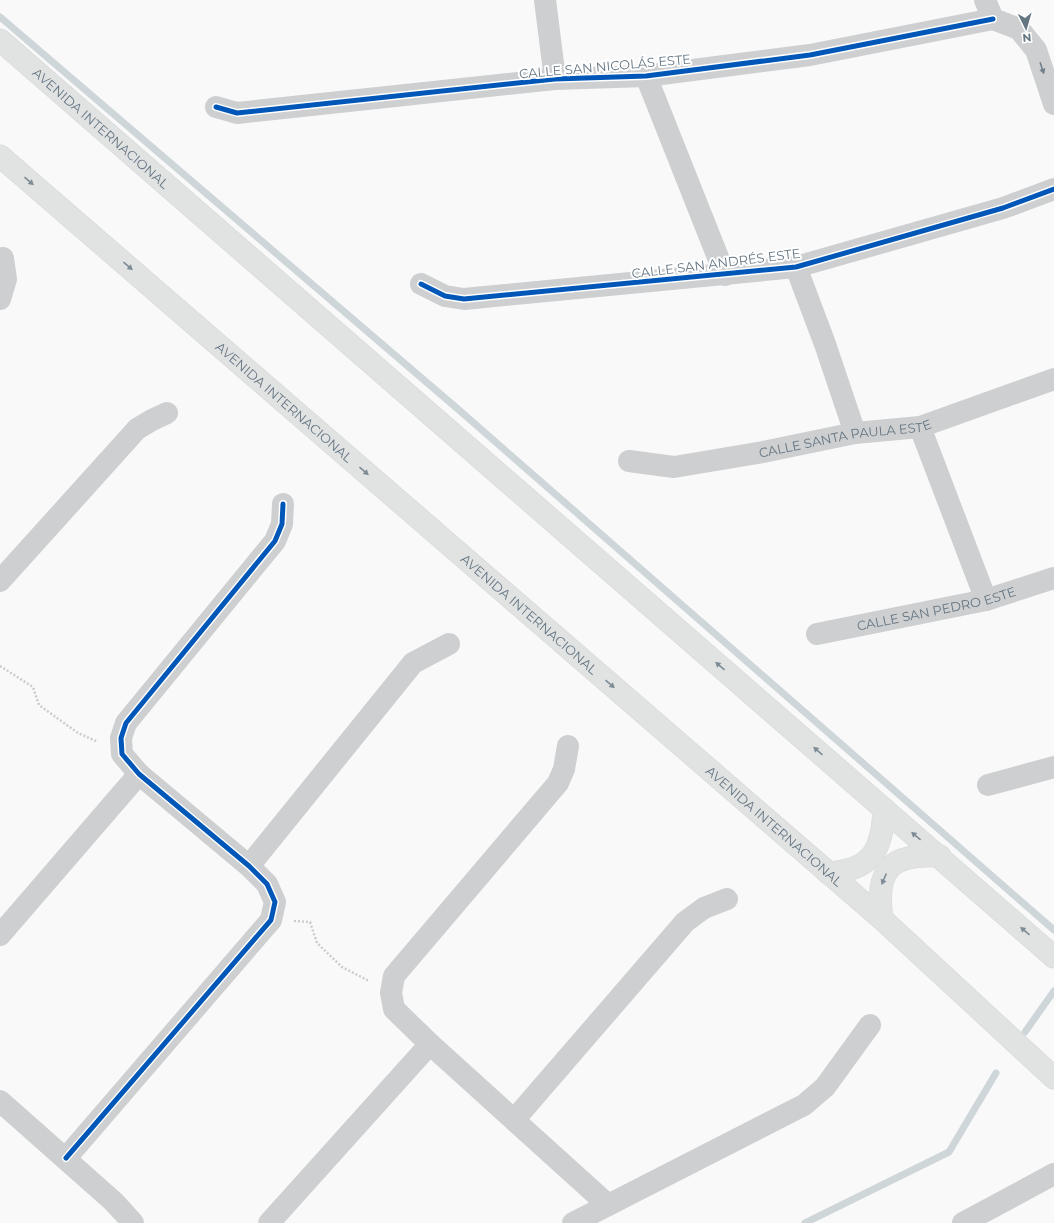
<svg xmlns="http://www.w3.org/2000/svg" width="1054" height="1223" font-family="Montserrat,sans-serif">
<rect width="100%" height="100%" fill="#f9f9f9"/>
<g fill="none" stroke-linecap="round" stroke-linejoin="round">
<!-- stream -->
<g stroke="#ced6d9" stroke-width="7">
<path d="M0,17l459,393 595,520"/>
<path d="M1025,1032l29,-41"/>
<path d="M805,1223l144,-71 47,-79"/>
</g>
<defs>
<g id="primary">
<path id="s3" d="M0,40l1054,917"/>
<path id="s4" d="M0,156l882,763 172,159"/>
<path d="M828,873c44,-3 54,-22 56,-64"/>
<path d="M882,919c-7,-51 9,-65 58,-63"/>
</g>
</defs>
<!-- primary casing -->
<use href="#primary" stroke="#d5d6d7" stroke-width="23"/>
<!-- path -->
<g stroke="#cbcccd" stroke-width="2.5" stroke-dasharray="2 2" stroke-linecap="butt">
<path d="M0,666l33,21 6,18 39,28 20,9"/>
<path d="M294,921l16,1 7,21 25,24 27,14"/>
</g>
<!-- street -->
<g stroke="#cecfd0" stroke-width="22">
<path d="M545,0l10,79"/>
<path d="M985,0l8,19 26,10 17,21 18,54"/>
<path d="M646,76l79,199"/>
<path d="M216,107l21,6 318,-34 91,-3 164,-21 183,-36"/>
<path d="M796,267l29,77 30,89"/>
<path d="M421,284l24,12 19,3 332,-32 207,-59 51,-19"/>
<path d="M0,299l6,-20 -3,-21"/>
<path d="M920,427l66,173"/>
<path id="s1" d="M629,461l45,6 89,-15 92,-19 65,-6 134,-48"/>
<path d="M0,581l137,-152 15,-9 15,-7"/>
<path id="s2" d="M817,634l169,-34 68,-22"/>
<path d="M568,746l-4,23 -6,14 -164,193 -3,17 3,16 36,35 178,161"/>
<path d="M988,785l66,-18"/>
<path d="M249,866l164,-203 36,-19"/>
<path d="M0,935l139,-161"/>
<path d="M0,1101l114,101 19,21"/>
<path d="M514,1120l171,-198 19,-14 23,-9"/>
<path d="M66,1158l205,-238 4,-18 -8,-18 -18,-18 -110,-92 -17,-20 -1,-16 5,-15 149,-182 7,-17 1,-20"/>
<path d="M269,1223l161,-179"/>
<path d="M573,1223l231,-118 21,-18 45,-62"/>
<path d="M963,1223l91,-49"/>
</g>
<!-- primary -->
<use href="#primary" stroke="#e1e2e2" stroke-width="22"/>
<defs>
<g id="cycleway">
<path d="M216,107l21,6 318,-34 91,-3 164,-21 183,-36"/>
<path d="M421,284l24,12 19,3 332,-32 207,-59 51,-19"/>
<path d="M66,1158l205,-238 4,-18 -8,-18 -18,-18 -110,-92 -17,-20 -1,-16 5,-15 149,-182 7,-17 1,-20"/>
</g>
</defs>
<!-- cycleway casing -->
<use href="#cycleway" stroke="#fff" stroke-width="8"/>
<!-- cycleway -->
<use href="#cycleway" stroke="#0057b8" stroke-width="5"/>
</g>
<!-- one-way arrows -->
<defs><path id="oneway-solid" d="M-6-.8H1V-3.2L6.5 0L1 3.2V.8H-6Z"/></defs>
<use fill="#707f8b" href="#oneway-solid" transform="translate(1042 68) rotate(71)"/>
<g fill="#7e8c96">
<use href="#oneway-solid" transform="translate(29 181) rotate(41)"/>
<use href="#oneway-solid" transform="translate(128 266) rotate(41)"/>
<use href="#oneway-solid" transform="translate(364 471) rotate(41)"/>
<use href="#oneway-solid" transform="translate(720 666) rotate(-139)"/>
<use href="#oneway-solid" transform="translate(610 684) rotate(41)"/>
<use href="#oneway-solid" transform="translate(818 751) rotate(-139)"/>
<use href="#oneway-solid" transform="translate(916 836) rotate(-140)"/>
<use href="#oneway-solid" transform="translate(884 879) rotate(113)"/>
<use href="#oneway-solid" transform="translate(1025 931) rotate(-139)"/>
</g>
<g text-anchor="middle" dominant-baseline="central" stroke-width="4" stroke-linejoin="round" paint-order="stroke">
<!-- street labels -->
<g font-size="13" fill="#657683" stroke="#fff">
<text transform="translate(605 66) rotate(-5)">CALLE SAN NICOLÁS ESTE</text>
<text stroke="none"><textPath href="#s3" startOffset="134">AVENIDA INTERNACIONAL</textPath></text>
<text transform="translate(716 263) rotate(-7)">CALLE SAN ANDRÉS ESTE</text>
<text stroke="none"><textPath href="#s4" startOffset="376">AVENIDA INTERNACIONAL</textPath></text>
<text stroke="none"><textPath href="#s1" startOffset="219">CALLE SANTA PAULA ESTE</textPath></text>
<text stroke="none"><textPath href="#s2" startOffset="122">CALLE SAN PEDRO ESTE</textPath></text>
<text stroke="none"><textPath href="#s4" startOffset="700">AVENIDA INTERNACIONAL</textPath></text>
<text stroke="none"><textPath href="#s4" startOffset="1024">AVENIDA INTERNACIONAL</textPath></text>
</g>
</g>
<!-- north arrow -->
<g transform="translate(1026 28) rotate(175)" stroke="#ffffff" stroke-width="3" paint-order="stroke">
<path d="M0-3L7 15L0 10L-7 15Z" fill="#657683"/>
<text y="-6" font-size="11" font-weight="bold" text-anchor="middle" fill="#657683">N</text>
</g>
</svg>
